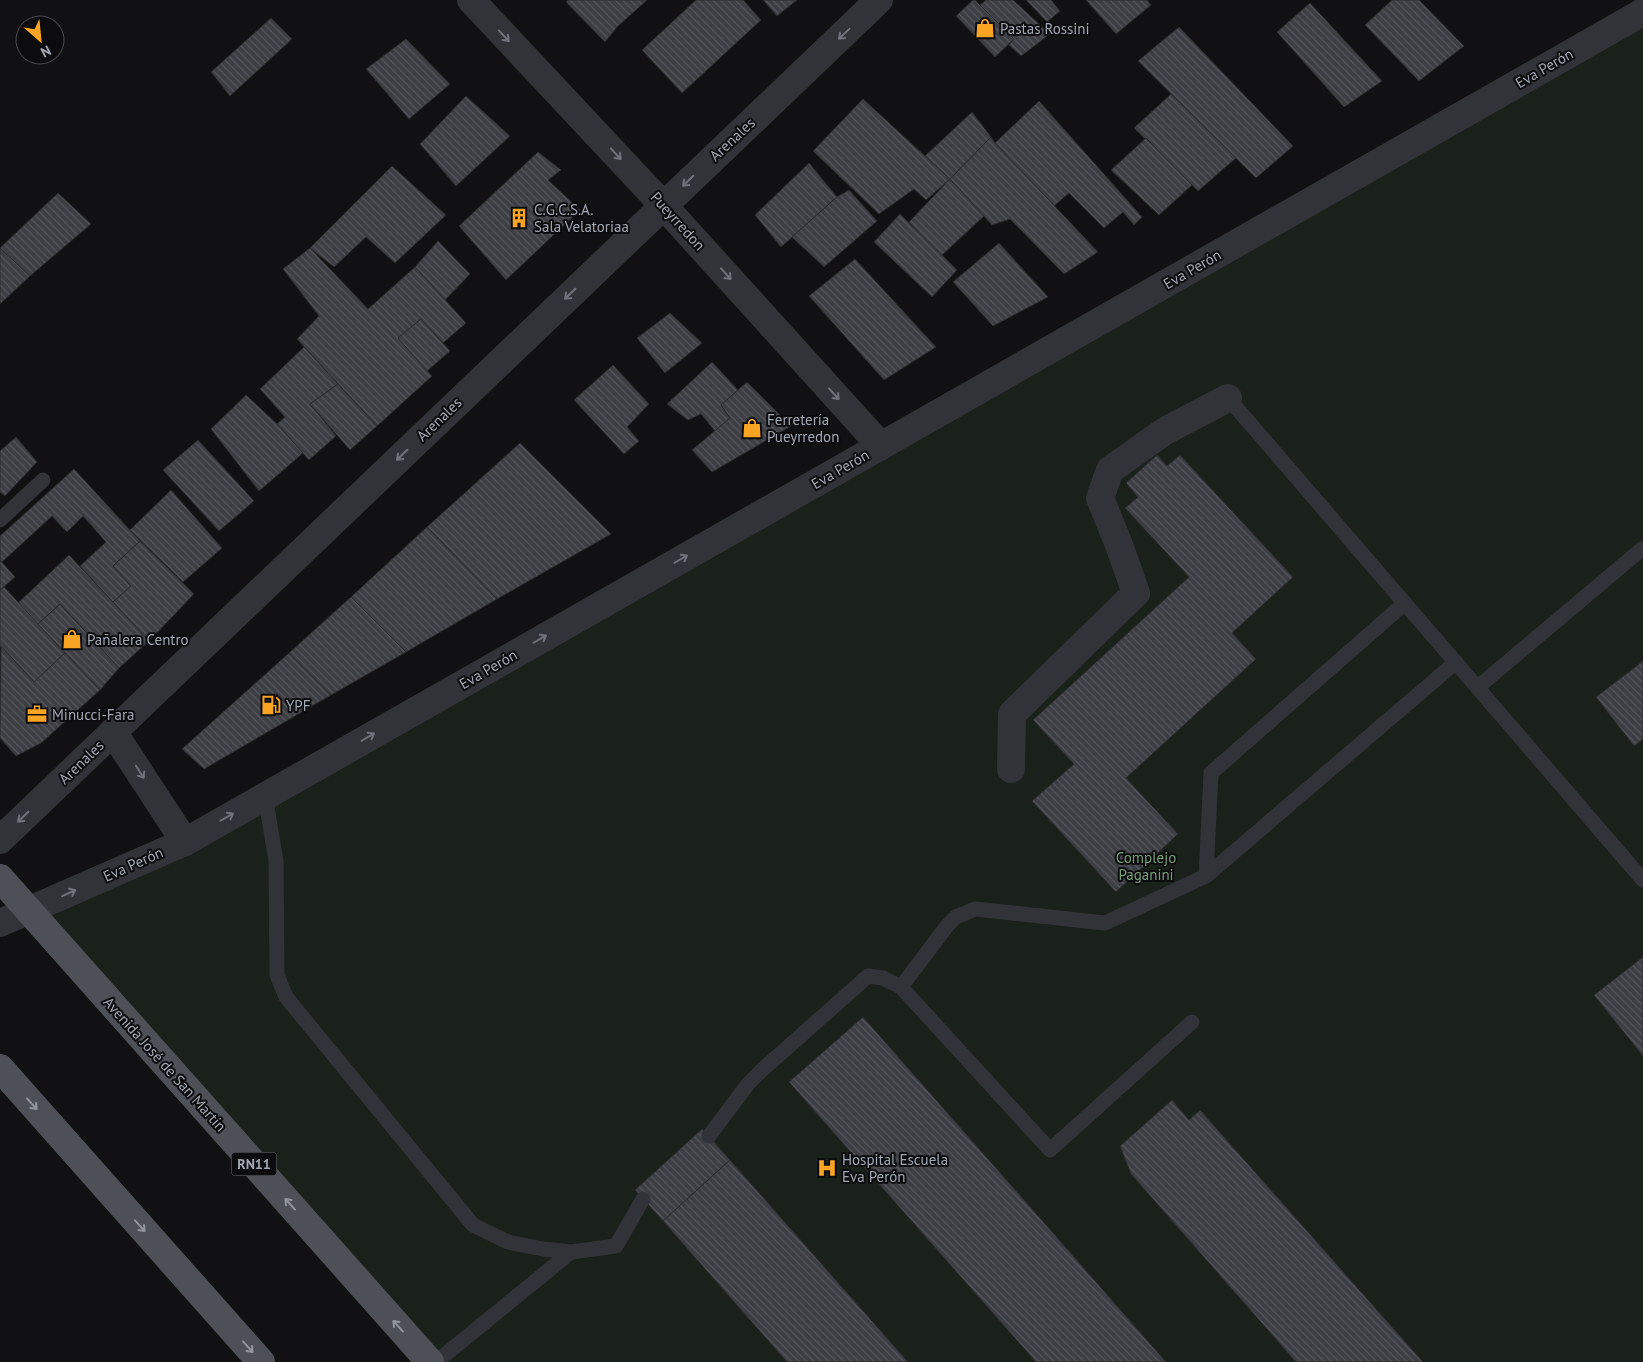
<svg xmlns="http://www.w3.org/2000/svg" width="1643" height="1362" font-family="'PT Sans',sans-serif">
<defs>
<pattern id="building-back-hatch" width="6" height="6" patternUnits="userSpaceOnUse" patternTransform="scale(1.25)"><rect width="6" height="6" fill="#3d3e43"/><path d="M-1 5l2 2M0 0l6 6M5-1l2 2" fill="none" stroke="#56575c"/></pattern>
</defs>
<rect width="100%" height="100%" fill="#111113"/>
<!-- green -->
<path fill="#19211a" d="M1643,12v1350h-1213l-401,-451 156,-69z"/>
<!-- building -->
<g fill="url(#building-back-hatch)" stroke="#2b2b2f">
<path d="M568,0h79l-30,27 -12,15 -39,-40z"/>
<path d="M696,0h47l18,20 -79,73 -40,-43z"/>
<path d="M763,0h34l-20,16z"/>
<path d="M973,0h2l39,39 -19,18 -39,-41z"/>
<path d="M986,0h27l37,34 -29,22 -12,-11 5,-6 -34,-34z"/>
<path d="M1026,0h25l9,11 -13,11z"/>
<path d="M1086,0h61l4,5 -35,29z"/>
<path d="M1392,0h27l45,46 -45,35 -54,-56z"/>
<path d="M1310,3l72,78 -38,26 -67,-75z"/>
<path d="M271,18l21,21 -62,57 -19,-24z"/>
<path d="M1179,27l114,119 -37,32 -118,-117z"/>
<path d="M406,39l44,45 -41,35 -43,-50z"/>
<path d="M1171,94l65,64 -38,33 -64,-63z"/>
<path d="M466,96l44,40 -54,50 -36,-42z"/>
<path d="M863,99l87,80 -24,21 -12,-11 -35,25 -66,-63z"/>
<path d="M1039,101l103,116 -8,8 -11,-13 -19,16 -35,-35 -15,13 -59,-63z"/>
<path d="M972,112l19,25 -41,42 -25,-23z"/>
<path d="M991,137l4,6 103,109 -34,22 -54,-55 -18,6 -42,-46z"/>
<path d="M1146,138l46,47 -33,30 -48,-45z"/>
<path d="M538,152l23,18 -13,10 32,30 -74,70 -47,-54z"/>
<path d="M809,163l28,34 -56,50 -26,-32z"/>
<path d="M392,166l54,49 -51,48 -29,-26 -32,30 -24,-19z"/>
<path d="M950,179l34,37 -43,40 -32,-34z"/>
<path d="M849,190l28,31 -53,46 -32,-30 45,-40z"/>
<path d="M58,193l33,31 -61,52 -30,-28z"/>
<path d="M900,214l57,56 -25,27 -58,-55z"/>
<path d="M438,241l32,33 -25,26 -30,-33z"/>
<path d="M999,243l49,54 -55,29 -40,-44z"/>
<path d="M0,248l30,28 -30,28z"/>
<path d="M310,248l58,61 47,-42 51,56 -23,20 -22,-24 -23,19 34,38 -55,50 -80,-87 22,-23 -36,-47z"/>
<path d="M855,259l81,88 -52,33 -75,-84z"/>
<path d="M670,313l32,30 -37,30 -28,-35z"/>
<path d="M421,319l29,32 -23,20 -29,-33z"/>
<path d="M304,347l34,37 -28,20 26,32 -27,24 -32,-36 8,-7 -25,-28z"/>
<path d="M712,362l26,28 -17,15 9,13 -15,13 -14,-17 -13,6 -21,-16z"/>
<path d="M613,365l36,39 -22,23 12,14 -15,13 -50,-54z"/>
<path d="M747,382l44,44 -79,46 -20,-22 38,-32 -9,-13z"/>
<path d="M338,384l39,42 -27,24 -40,-46z"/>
<path d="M246,395l31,29 26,29 -44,38 -48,-62z"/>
<path d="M16,437l21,25 -32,34 -5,-4v-41z"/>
<path d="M198,440l56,61 -35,30 -56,-61z"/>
<path d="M520,443l91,91 -114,65 -70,-72z"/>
<path d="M1157,455l10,11 13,-11 113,122 -61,56 24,26 -130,119 52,56 -62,58 -84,-91 42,-37 -41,-44 156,-143 -64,-69 13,-11 -12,-14z"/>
<path d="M74,469l66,72 -27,25 18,20 -18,16 -33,-36 26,-24 -23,-26 -16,16 -15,-16 -50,46 -2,-2v-24z"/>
<path d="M171,490l51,58 -39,34 -53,-52z"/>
<path d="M427,527l70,72 -91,53 -55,-55z"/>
<path d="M140,541l54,53 -45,47 -36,-39 18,-16 -18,-20z"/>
<path d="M69,555l80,86 -30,27 -59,-64 -22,20 -20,-21z"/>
<path d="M0,560l15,17 -15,13z"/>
<path d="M4,587l61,66 -31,29 -33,-36 -1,1v-57z"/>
<path d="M351,597l55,55 -75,43 -42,-42z"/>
<path d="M60,604l59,64 -19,22 -62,-66z"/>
<path d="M1,646l33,36 31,-29 35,37 -59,53 -25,13 -16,-18z"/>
<path d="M289,653l42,42 -127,74 -22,-20z"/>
<path d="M1643,661v78l-9,7 -38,-49z"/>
<path d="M1643,957v99l-49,-61z"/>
<path d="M863,1017l176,200 127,145h-130l-247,-280z"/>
<path d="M1172,1100l17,20 11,-10 223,252h-127l-165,-188 -11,-28z"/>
<path d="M702,1129l28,31 -67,61 -28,-31z"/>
<path d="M730,1160l178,202h-121l-124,-141z"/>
</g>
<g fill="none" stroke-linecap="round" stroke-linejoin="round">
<!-- lane -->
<g stroke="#323338" stroke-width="15">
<path d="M1228,398l415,482"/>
<path d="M0,520l43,-40"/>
<path d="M1478,687l165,-139"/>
<path d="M265,795l11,66 1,114 9,22 187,228 35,17 35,7 28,3 45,-6 27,-47"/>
<path d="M1206,876l5,-103 194,-170"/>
<path d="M901,987l46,-61 9,-9 19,-8 130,14 101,-47 250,-214"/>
<path d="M709,1136l39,-52 13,-13 107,-95 15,2 18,9 149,163 142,-128"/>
<path d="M436,1362l135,-110"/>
</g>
<!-- street -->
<g stroke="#323338" stroke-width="28">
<path d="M471,0l192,205 218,241"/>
<path d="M113,732l72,110"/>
<path d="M1011,769l1,-55 124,-121 -17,-48 -19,-47 10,-28 55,-39 63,-33"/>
<path d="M0,840l879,-840"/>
<path d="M0,923l185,-81 1458,-830"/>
</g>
<!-- primary -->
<g stroke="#4e5057" stroke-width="28">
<path d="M0,878l430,484"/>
<path d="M0,1068l261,294"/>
</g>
</g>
<!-- one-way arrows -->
<defs><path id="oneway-shaft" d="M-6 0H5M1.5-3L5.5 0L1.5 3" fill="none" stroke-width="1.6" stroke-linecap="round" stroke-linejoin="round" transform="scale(1.25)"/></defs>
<g stroke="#70737c">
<use href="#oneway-shaft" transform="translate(844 34) rotate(137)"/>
<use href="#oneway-shaft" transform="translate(504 36) rotate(47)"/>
<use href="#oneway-shaft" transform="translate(616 154) rotate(47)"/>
<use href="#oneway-shaft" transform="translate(688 181) rotate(136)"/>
<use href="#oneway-shaft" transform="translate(726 274) rotate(48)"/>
<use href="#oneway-shaft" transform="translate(570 294) rotate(136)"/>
<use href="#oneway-shaft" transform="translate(834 394) rotate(48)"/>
<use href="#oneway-shaft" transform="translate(402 455) rotate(136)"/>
<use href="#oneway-shaft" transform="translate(681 559) rotate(-30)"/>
<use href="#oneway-shaft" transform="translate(540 639) rotate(-30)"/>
<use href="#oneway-shaft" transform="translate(368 737) rotate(-30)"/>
<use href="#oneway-shaft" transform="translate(140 772) rotate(57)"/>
<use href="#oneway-shaft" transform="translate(23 817) rotate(136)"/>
<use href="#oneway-shaft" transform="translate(227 817) rotate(-30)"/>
<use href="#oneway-shaft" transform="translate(69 893) rotate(-24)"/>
</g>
<g stroke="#9196a1">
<use href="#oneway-shaft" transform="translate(32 1104) rotate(48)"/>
<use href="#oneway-shaft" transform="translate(290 1204) rotate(-132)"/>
<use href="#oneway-shaft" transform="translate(140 1226) rotate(48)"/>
<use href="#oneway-shaft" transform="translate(398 1326) rotate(-132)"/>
<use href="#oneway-shaft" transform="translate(248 1347) rotate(48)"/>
</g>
<!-- icons -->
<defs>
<symbol id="shop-bare" viewBox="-9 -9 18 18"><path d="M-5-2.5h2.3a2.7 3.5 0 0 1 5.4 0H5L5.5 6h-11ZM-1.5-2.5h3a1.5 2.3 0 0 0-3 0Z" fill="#f9a422" stroke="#0c0c0e" stroke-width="2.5" paint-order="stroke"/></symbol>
<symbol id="building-bare" viewBox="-9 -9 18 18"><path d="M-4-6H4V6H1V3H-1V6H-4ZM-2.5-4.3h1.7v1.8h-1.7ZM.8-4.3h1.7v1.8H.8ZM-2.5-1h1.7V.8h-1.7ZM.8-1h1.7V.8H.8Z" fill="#f9a422" stroke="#0c0c0e" stroke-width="2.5" paint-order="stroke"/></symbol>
<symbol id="fuel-bare" viewBox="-9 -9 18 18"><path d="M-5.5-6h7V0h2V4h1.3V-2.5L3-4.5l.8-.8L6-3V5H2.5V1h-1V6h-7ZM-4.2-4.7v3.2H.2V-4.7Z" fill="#f9a422" stroke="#0c0c0e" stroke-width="2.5" paint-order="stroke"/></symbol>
<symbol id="office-bare" viewBox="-9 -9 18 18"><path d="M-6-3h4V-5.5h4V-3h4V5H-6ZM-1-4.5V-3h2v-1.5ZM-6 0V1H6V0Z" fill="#f9a422" stroke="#0c0c0e" stroke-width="2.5" paint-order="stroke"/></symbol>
<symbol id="hospital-bare" viewBox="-9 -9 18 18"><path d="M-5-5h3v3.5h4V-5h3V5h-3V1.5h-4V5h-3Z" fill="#f9a422" stroke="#0c0c0e" stroke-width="2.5" paint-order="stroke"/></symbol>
</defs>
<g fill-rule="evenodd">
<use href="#shop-bare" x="971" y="14" width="28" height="28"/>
<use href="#building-bare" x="505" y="204" width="28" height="28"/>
<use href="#shop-bare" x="738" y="414" width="28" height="28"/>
<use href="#shop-bare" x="58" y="625" width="28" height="28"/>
<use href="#fuel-bare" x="257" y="691" width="28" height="28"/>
<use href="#office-bare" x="23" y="700" width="28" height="28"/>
<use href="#hospital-bare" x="813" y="1154" width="28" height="28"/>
</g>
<g text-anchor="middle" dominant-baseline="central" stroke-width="4" stroke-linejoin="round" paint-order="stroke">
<!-- shield labels -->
<rect fill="#0c0c0e" stroke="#757982" stroke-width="1" x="231.5" y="1152.5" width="45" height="23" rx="4"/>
<g font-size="14" font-weight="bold" fill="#a2a8b4">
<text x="254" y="1164">RN11</text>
</g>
<!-- poi labels -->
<g font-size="15" fill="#a2a8b4" stroke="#0c0c0e" text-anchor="start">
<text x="1000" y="28">Pastas Rossini</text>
<text x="534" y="209">C.G.C.S.A.<tspan x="534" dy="17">Sala Velatoriaa</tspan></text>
<text x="767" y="419">Ferretería<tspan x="767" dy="17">Pueyrredon</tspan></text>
<text x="87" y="639">Pañalera Centro</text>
<text x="286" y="705">YPF</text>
<text x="52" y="714">Minucci-Fara</text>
<text x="842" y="1159">Hospital Escuela<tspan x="842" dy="17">Eva Perón</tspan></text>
</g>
<!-- street labels -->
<g font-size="15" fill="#a2a8b4" stroke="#0c0c0e">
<text transform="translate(1544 68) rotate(-30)">Eva Perón</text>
<text transform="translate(732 139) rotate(-43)">Arenales</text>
<text transform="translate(678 221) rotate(48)">Pueyrredon</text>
<text transform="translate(1192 269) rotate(-30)">Eva Perón</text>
<text transform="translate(439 419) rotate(-44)">Arenales</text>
<text transform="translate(840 469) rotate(-30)">Eva Perón</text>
<text transform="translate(488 669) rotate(-30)">Eva Perón</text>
<text transform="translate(81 762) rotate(-44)">Arenales</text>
<text transform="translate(133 864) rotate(-24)">Eva Perón</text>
<text transform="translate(165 1064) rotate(48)">Avenida José de San Martín</text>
</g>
<!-- park labels -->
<g font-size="15" fill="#77a078" stroke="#0c0c0e">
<text x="1146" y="857">Complejo<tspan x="1146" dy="17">Paganini</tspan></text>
</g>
</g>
<!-- north arrow -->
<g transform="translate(40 40) rotate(153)"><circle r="24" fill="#0c0c0e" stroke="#484a50"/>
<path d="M0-4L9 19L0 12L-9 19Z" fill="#f9a422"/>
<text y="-8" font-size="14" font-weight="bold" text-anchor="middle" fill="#a2a8b4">N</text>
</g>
</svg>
